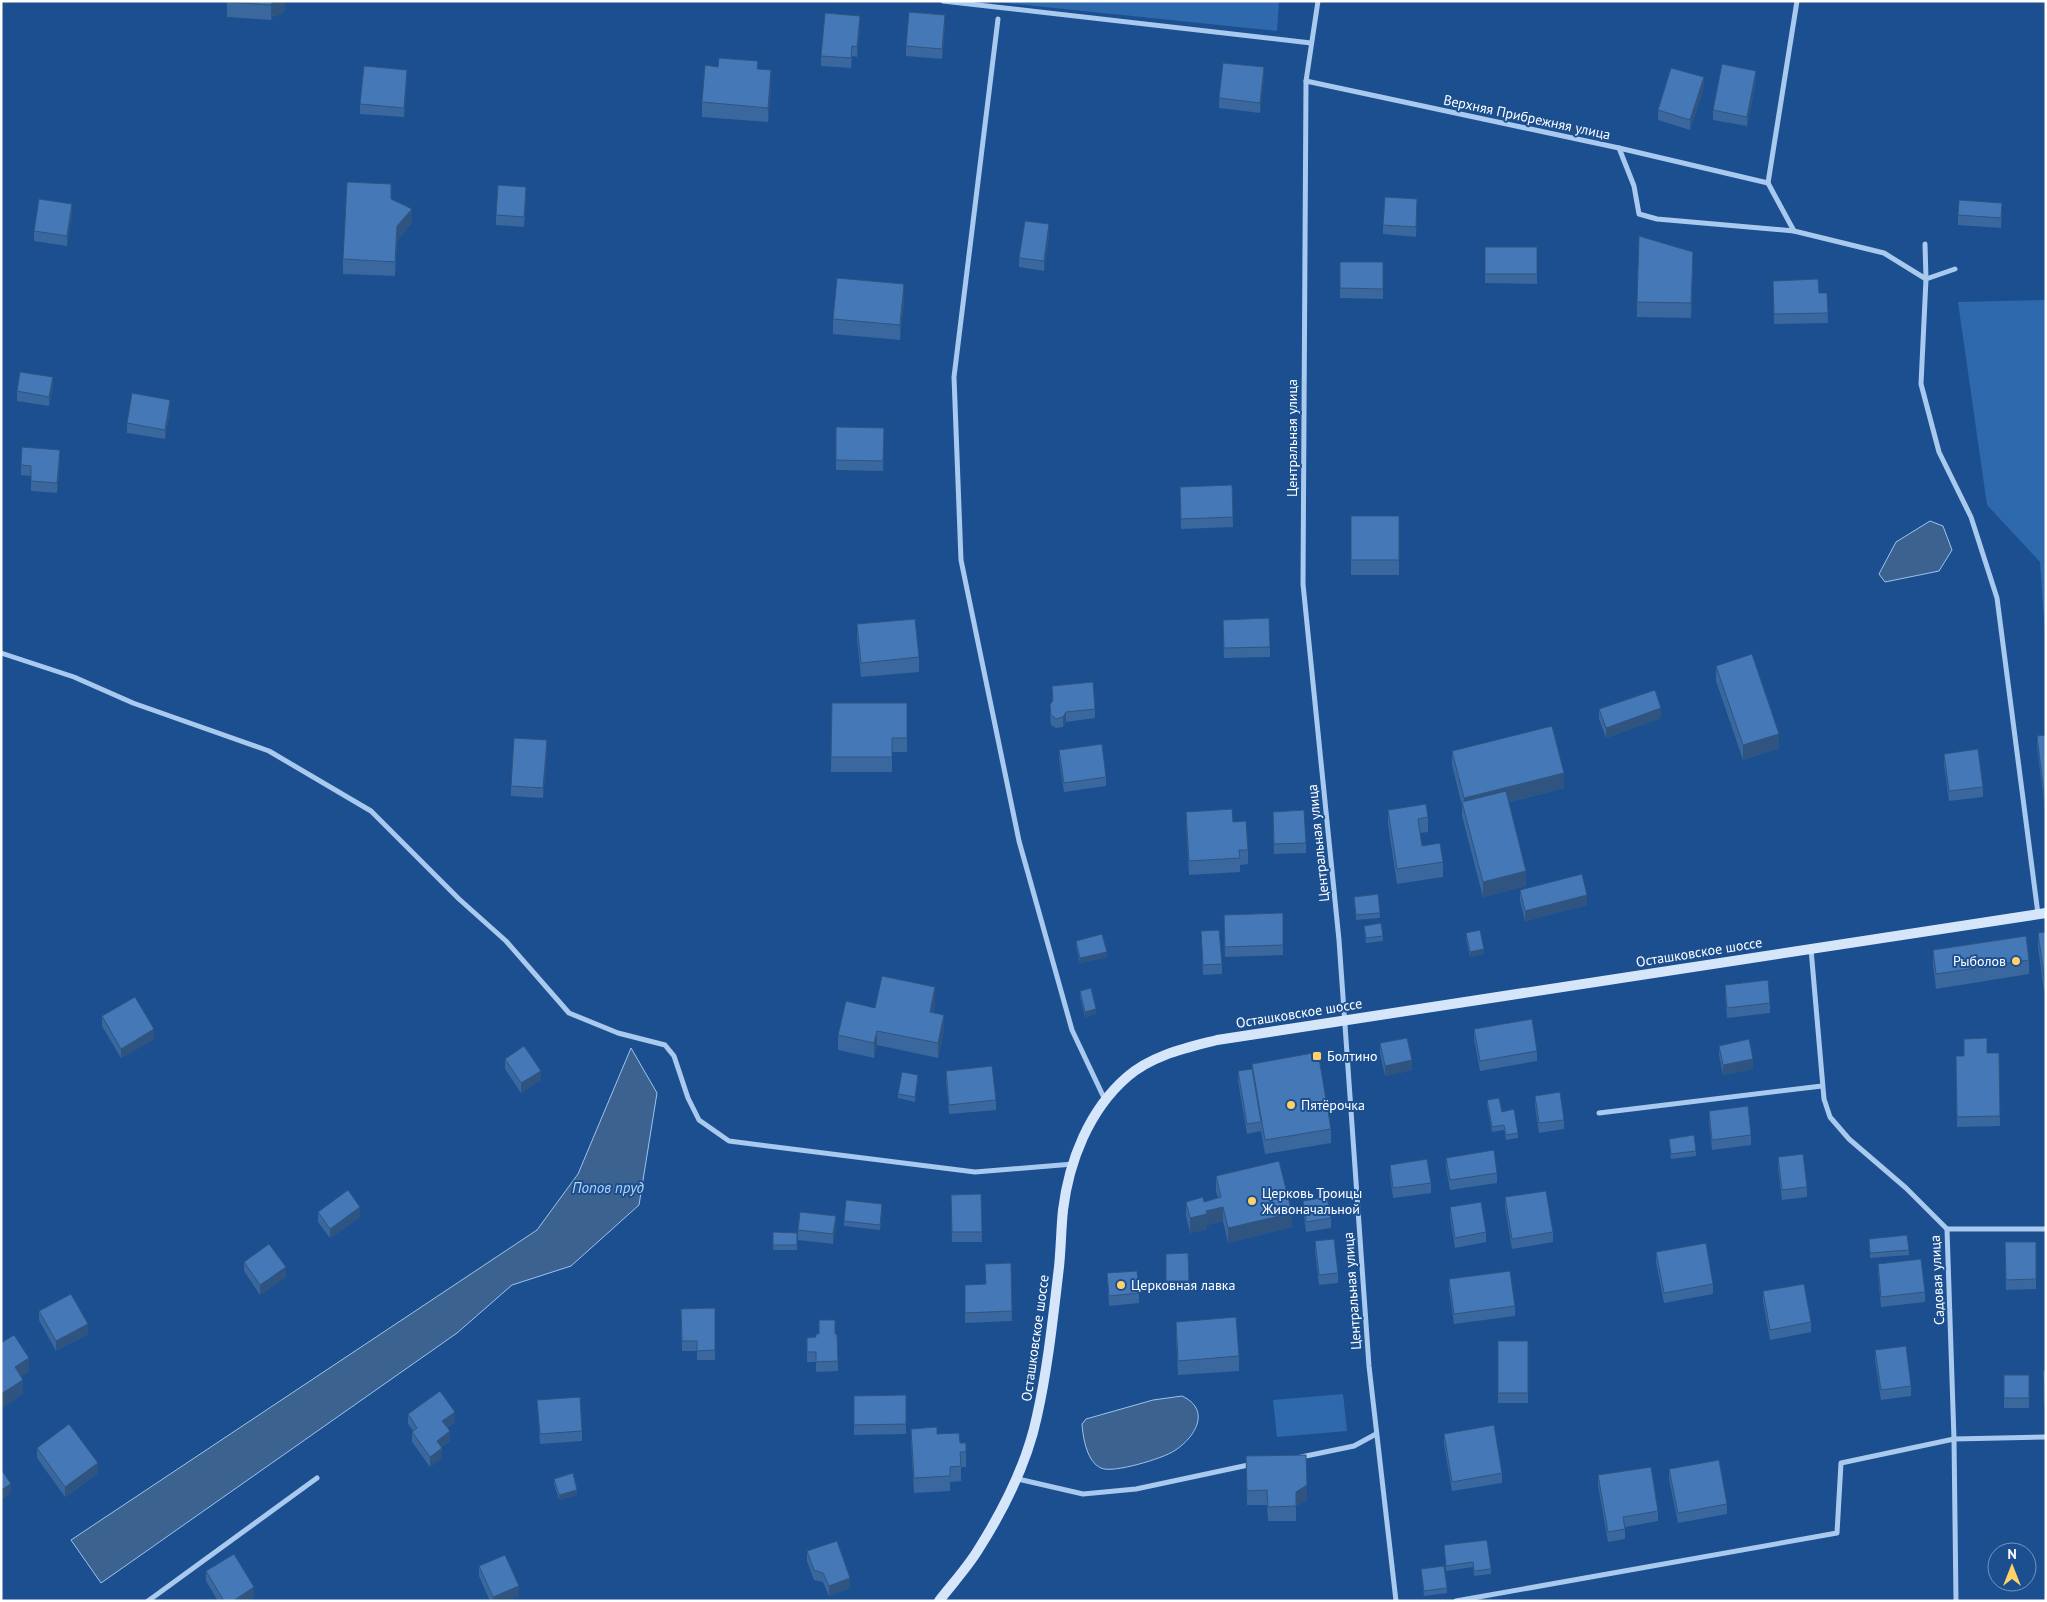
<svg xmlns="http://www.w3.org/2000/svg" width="2047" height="1602" font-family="'PT Sans',sans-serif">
<rect width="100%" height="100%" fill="#1b4f8f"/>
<!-- green -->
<g fill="#2e69ad">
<path d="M986,1h293l-2,30z"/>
<path d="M2046,300v336h-1l-5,-74 -53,-57 -29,-203z"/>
<path d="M1343,1394l4,37 -70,6 -4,-37z"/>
</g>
<!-- water -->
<g fill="#3c6290" stroke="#9cc4f0">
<path d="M1930,521l13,5 9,24 -13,21 -54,11 -6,-8 17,-32z"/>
<path d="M631,1048l26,45 -18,112 -68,61 -59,19 -55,48 -356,250 -30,-43 466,-310 41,-56z"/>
<path d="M1182,1396c30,14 13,42 -8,55 -10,7 -62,23 -73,17 -14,-6 -18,-30 -19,-44l4,-5 67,-19z"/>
</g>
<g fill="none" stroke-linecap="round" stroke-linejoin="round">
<!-- minor -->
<g stroke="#a9c9ee" stroke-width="5">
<path d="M943,1l368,42"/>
<path d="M1318,1l-12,80 -3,503 36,356 30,426 27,235"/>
<path d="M998,19l-44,358 7,183 58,281 53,189 33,70"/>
<path d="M1306,81l313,67 15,38 5,28 18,5 137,12 90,22 42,26 29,-10"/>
<path d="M1619,148l149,35 29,-182"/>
<path d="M1768,183l26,48"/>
<path d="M1925,244l1,35 -5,105 18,68 32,65 26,81 41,316"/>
<path d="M1,653l73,24 59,26 136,48 102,60 88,88 47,42 63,72 49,20 47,12 9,11 14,42 11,22 30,21 246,31 98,-8"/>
<path d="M1811,949l13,150 6,18 19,22 57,49 41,41 7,210 2,162"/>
<path d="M1599,1113l223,-27"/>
<path d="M1947,1229h99"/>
<path d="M1301,1457l53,-11 22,-12"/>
<path d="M1018,1479l65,15 53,-5 117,-25"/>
<path d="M148,1601l169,-123"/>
<path d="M1456,1601l381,-68 4,-70 113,-24 92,-2"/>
</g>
<!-- secondary -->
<path stroke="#d6e6fa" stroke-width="10" d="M939,1601c13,-17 28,-33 39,-51 26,-41 49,-86 59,-134 11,-49 16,-99 22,-149 2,-19 2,-38 4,-57 6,-49 26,-100 64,-133 25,-22 59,-29 90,-37l829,-127"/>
</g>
<!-- wall -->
<g fill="#3a679d">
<path d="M227,1h58v8l-3,5 -9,2 -2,4 -44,-3z"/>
<path d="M945,25l-3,34 -36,-3v-10z"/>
<path d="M860,26l-3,31 -5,-1 -1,12 -30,-2v-10z"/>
<path d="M758,69l13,16 -3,37 -66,-5v-15z"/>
<path d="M1264,77l-4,36 -41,-5v-10z"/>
<path d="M407,80l-3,37 -44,-3v-10z"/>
<path d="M1756,81l-9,45 -34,-6v-10z"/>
<path d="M1704,87l-14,43 -32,-10v-10z"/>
<path d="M526,197l-2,30 -28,-2v-10z"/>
<path d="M391,199l21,24 -15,17 -2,36 -52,-2v-15z"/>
<path d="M1417,209l-1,28 -33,-3v-9z"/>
<path d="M2002,213l-1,15 -43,-3v-10z"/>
<path d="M72,214l-5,32 -33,-5v-10z"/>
<path d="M1049,234l-5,37 -25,-4v-9z"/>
<path d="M1485,247h52v37l-52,-1z"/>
<path d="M1340,262h43v37l-43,-1z"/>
<path d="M1693,267l-2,51 -54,-1v-15z"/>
<path d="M1773,281l46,12h8l1,30 -54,1z"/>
<path d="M904,299l-4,41 -67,-6v-15z"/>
<path d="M53,387l-4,19 -32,-5v-10z"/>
<path d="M170,410l-5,29 -38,-6v-10z"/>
<path d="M836,427l48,1 -1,43 -47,-1z"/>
<path d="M60,460l-3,33 -26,-2v-15l-10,-1v-10z"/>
<path d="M1232,485l1,42 -52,2 -1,-42z"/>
<rect x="1351" y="516" width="48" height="59"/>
<path d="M857,624l62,33v15l-58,5 -4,-38z"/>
<path d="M1223,630l47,17v10l-46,1z"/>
<path d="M1716,666l63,82 -36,12 -27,-79z"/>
<path d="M1052,686l43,23v9l-29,4 -3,5 -7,1 -5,-3 -1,-10v-10l2,-4z"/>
<path d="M832,703h75v49h-15v20h-61z"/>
<path d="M1599,709l62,9 -55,20 -7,-19z"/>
<path d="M2046,735v86l-9,-75v-10z"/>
<path d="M547,750l-4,48 -32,-2v-10z"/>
<path d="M1059,750l47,27v9l-42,6 -5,-33z"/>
<path d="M1452,751l112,37 -55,14 17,84 -43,11 -21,-81v-10l-10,-41z"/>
<path d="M1944,754l39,33v10l-34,4 -5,-37z"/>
<path d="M1388,810l40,7v15l-8,1 2,13 21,16v15l-46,7 -9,-60z"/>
<path d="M1186,812l47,10 15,28v14l-8,1v7l-51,3 -3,-49z"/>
<path d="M1273,822l33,21v10l-32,1z"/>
<path d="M1520,890l67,15 -62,16 -5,-21z"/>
<path d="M1354,897l26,16v5l-24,2z"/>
<path d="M1283,913v42l-58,2 -1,-42z"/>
<path d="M1364,926l19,10v5l-17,2z"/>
<path d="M1201,931l21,33v10l-19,1z"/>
<path d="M2046,932v59h-2l-6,-44v-14z"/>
<path d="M1466,933l18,21 -14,3 -4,-19z"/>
<path d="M1076,941l31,16 -27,6 -4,-17z"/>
<path d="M1933,950l96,10v14l-93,15 -3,-24z"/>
<path d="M1725,985l45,18v10l-43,5 -2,-23z"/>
<path d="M1080,991l16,23 -11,3 -5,-21z"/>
<path d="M935,1002l-2,11 11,17 -6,28 -61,-13 -3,13 -36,-8v-15l37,-27z"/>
<path d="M102,1016l52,23 -33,19 -19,-32z"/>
<path d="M1474,1029l63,22v10l-57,10 -6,-32z"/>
<path d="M1380,1043l32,27 -27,6 -5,-23z"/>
<path d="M1719,1046l34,23 -30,6 -4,-20z"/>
<path d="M1987,1053h12l1,73 -43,1 -1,-71h8z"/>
<path d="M505,1059l36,21 -20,13 -16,-24z"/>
<path d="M1252,1064l79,65v14l-66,11 -4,-23 -14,3 -9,-53v-10l14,-2z"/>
<path d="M946,1071l50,29v10l-47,4 -3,-34z"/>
<path d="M918,1080l-3,22 -17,-4v-4z"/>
<path d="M1535,1096l29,24v9l-25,4 -4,-27z"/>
<path d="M1487,1100l15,12 16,21v5l-12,2 -2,-10 -12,2 -5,-27z"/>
<path d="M1709,1111l42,24v10l-39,5 -3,-29z"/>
<path d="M1669,1139l27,12v5l-25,3z"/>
<path d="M1778,1157l29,30v10l-25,3 -4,-33z"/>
<path d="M1446,1158l51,15v10l-47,7 -4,-22z"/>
<path d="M1390,1165l41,18v10l-38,5 -3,-23z"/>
<path d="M1216,1176l76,51 -64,16 -5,-22 -16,4v4l-17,4 -4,-17v-14h18l14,-4 -2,-7z"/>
<path d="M981,1194l1,48h-30l-1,-47z"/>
<path d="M1505,1197l48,35v10l-41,7 -7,-42z"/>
<path d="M1303,1201l28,17v10l-25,4 -3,-21z"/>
<path d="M1450,1207l36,25v10l-31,6 -5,-31z"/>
<path d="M882,1209l-2,21 -36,-4v-5z"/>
<path d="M318,1212l42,5 -30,21 -12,-16z"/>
<path d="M836,1226l-3,18 -35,-4v-10z"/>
<path d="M773,1232l24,1v17h-24z"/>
<path d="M1869,1239l40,11v5l-39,3z"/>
<path d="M1315,1241l23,32v10l-19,2 -4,-34z"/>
<path d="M2005,1242h31v47l-30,1z"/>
<path d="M1656,1252l57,32v10l-49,9 -8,-41z"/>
<path d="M1188,1253l1,38h-23v-37z"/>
<path d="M244,1262l42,15 -26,18 -16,-24z"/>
<path d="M1011,1263l1,58 -47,2v-38l21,-1z"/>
<path d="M1878,1264l47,28v10l-44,5 -3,-33z"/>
<path d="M1107,1273l32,20v10l-30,3z"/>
<path d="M1449,1279l66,27v10l-61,8 -5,-35z"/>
<path d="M1763,1291l48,31v10l-41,8 -7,-39z"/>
<path d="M715,1308v52h-18v-9h-15l-1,-42z"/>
<path d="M39,1311l49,23 -32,17 -17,-31z"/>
<path d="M1176,1322l63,34v15l-61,4 -2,-39z"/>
<path d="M835,1334h2l1,37 -22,1v-10h-9v-24l9,-1z"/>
<rect x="1498" y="1341" width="30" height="62"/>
<path d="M1875,1350l36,36v10l-30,4 -6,-40z"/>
<path d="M2043,1371h3v35h-2z"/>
<rect x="2004" y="1375" width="25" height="33"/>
<path d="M906,1395v39l-52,1v-39z"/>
<path d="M537,1400l45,31v10l-42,3z"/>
<path d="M408,1414l47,8 -8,6 3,13 -9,6 1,11 -12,9 -18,-25v-10l1,-1 -5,-7z"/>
<path d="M911,1429l26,5 23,9h6v24h-5v14l-11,1v9l-36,2 -3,-50z"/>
<path d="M1444,1434l58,39v10l-50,8 -8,-47z"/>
<path d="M37,1448l61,25 -33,24 -28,-39z"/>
<path d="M1246,1456l61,44 -11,6v15h-28l-1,-16h-20z"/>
<path d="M1669,1469l58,35v10l-49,9 -9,-44z"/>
<path d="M1598,1475l60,36v10l-33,6v12l-17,3 -10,-57z"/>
<path d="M554,1479l23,16 -18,5 -5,-16z"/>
<path d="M1444,1545l47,24v5l-17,2 -1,-9 -27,4z"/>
<path d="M807,1551l43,37 -21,8 -6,-14 -9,-2 -7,-19z"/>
<path d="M479,1566l40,30 -12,5h-17l-11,-25z"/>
<path d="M1421,1569l26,19v5l-23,3z"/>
<path d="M206,1571l48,26 -5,4h-31l-12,-20z"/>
</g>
<!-- shaded-wall -->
<g fill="#305480">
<path d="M273,1h12v8l-3,5 -9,2 -2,4v-15z"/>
<path d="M945,15v10l-3,34v-10z"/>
<path d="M860,16v10l-3,31v-10z"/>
<path d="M1264,67v10l-4,36v-10z"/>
<path d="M407,70v10l-3,37v-9z"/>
<path d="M771,70v15l-3,37v-14z"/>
<path d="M1756,71v10l-9,45v-9z"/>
<path d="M1704,77v10l-14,43v-10z"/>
<path d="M72,204v10l-5,32v-10z"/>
<path d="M412,209v14l-15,17 -2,36 2,-50z"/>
<path d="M1049,224v10l-5,37v-10z"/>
<path d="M904,284v15l-4,41v-15z"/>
<path d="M53,377v10l-4,19v-9z"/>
<path d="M170,400v10l-5,29v-9z"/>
<path d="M60,450v10l-3,33v-10z"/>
<path d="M1661,708v10l-55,20v-10z"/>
<path d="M1066,712v10l-3,5v-10z"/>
<path d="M1779,734v14l-36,12v-15z"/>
<path d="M547,740v10l-4,48v-10z"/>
<path d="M1564,773v15l-99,25 -1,-4v-11z"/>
<path d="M1526,871v15l-43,11v-15z"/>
<path d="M1587,895v10l-62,16v-10z"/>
<path d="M1484,949v5l-14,3v-5z"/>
<path d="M1107,952v5l-27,6v-5z"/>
<path d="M935,987v15l-5,25v-15z"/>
<path d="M1096,1009v5l-11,3v-5z"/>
<path d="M944,1015v15l-6,28v-15z"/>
<path d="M154,1029v10l-33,19v-9z"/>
<path d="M877,1031v14l-3,13v-15z"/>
<path d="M1753,1059v10l-30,6v-10z"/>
<path d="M1412,1060v10l-27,6v-10z"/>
<path d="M541,1071v9l-20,13v-10z"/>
<path d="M918,1075v5l-3,22v-5z"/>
<path d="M360,1207v10l-30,21v-9z"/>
<path d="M1223,1207v14l-16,4v4l-17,4v-15l16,-7z"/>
<path d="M1292,1213v14l-64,16v-15z"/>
<path d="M836,1216v10l-3,18v-10z"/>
<path d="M286,1267v10l-26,18v-10z"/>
<path d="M88,1324v10l-32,17v-10z"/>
<path d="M29,1358v14l-14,10v-15z"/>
<path d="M23,1380v14l-22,15v-15z"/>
<path d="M455,1412v10l-13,9v-10z"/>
<path d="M450,1431v10l-13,10v-10z"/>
<path d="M442,1448v10l-12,9v-10z"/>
<path d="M98,1463v10l-33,24v-10z"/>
<path d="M11,1484v10l-10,6v-10z"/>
<path d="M1307,1485v15l-11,7v-15z"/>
<path d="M577,1490v5l-18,5v-5z"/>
<path d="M850,1578v10l-21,8v-10z"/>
<path d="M519,1586v10l-12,5h-14v-4z"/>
<path d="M254,1587v10l-5,4h-16z"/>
</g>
<!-- building -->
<g fill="#4478b7" stroke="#305480">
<path d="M227,1h46l-2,4 -44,-3z"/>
<path d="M909,12l36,3 -3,34 -36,-3z"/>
<path d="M825,13l35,3 -3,31 -5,-1 -1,12 -30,-2z"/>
<path d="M719,58l39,3 -1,8 14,1 -3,38 -66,-6 3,-37 13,2z"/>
<path d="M1223,63l41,4 -4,36 -41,-5z"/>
<path d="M1722,64l34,7 -9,46 -34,-7z"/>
<path d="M364,66l43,4 -3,38 -44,-4z"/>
<path d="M1671,68l33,9 -14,43 -32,-10z"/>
<path d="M347,182l44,2v15l21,10 -15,17 -2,36 -52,-3z"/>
<path d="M498,185l28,2 -2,30 -28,-2z"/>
<path d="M1385,197l32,2 -1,28 -33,-2z"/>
<path d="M39,199l33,5 -5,32 -33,-5z"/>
<path d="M1959,200l43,3 -1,15 -43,-3z"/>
<path d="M1025,221l24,3 -5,37 -25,-3z"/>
<path d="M1639,236l54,16 -2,51 -54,-1z"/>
<rect x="1485" y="247" width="52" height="27"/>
<path d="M1340,262h43v27l-43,-1z"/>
<path d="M837,278l67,6 -4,41 -67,-6z"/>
<path d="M1818,279l1,14h8l1,20 -54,1 -1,-33z"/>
<path d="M20,372l33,5 -4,20 -32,-6z"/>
<path d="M132,393l38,7 -5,30 -38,-7z"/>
<path d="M836,427l48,1 -1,33 -47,-1z"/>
<path d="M22,447l38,3 -3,33 -26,-2v-15l-10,-1z"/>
<path d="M1232,485l1,32 -52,2 -1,-32z"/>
<rect x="1351" y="516" width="48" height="44"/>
<path d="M1269,618l1,29 -46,1 -1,-28z"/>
<path d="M915,619l4,38 -58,6 -4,-39z"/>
<path d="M1752,654l27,80 -36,11 -27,-79z"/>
<path d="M1093,682l2,27 -29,3 -3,5 -7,2 -5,-4 -1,-10 3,-5 -1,-14z"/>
<path d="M1655,690l6,18 -55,20 -7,-19z"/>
<path d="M832,703h75v35h-15v19h-61z"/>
<path d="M1552,726l12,47 -100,25 -12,-47z"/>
<path d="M2046,735v76l-9,-75z"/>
<path d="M514,738l33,2 -4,48 -32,-2z"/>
<path d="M1102,744l4,33 -42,6 -5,-33z"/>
<path d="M1978,749l5,38 -34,4 -5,-37z"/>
<path d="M1506,791l20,80 -43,11 -21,-80z"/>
<path d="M1426,804l2,13 -10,2 4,27 18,-3 3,19 -46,7 -9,-59z"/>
<path d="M1232,809l1,13 13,-1 2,29h-9l1,8 -51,3 -3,-49z"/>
<path d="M1304,810l2,33 -32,1 -1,-32z"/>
<path d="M1582,874l5,21 -62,16 -5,-21z"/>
<path d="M1378,894l2,19 -24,2 -2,-18z"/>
<path d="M1283,913v32l-58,2 -1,-32z"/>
<path d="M1381,923l2,13 -17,2 -2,-12z"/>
<path d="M1219,930l3,34 -19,1 -2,-34z"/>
<path d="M1480,930l4,19 -14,3 -4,-19z"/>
<path d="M2046,932v44h-2l-6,-43z"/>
<path d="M1102,934l5,18 -27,6 -4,-17z"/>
<path d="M2026,936l3,24 -93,14 -3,-24z"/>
<path d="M882,976l53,11 -5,25 14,3 -6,28 -61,-12 -3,12 -36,-8 8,-34 29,7z"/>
<path d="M1768,980l2,23 -43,5 -2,-23z"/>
<path d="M1091,988l5,21 -11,3 -5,-21z"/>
<path d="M135,997l19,32 -33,20 -19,-33z"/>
<path d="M1532,1019l5,32 -57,10 -6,-32z"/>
<path d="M1407,1038l5,22 -27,6 -5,-23z"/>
<path d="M1987,1038v15h12l1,63 -43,1 -1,-61h8v-17z"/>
<path d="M1749,1039l4,20 -30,6 -4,-19z"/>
<path d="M524,1046l17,25 -20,12 -16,-24z"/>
<path d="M1318,1052l13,77 -66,11 -13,-76z"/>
<path d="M992,1066l4,34 -47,5 -3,-34z"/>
<path d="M1252,1069l9,53 -14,2 -9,-53z"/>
<path d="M902,1072l16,3 -3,22 -17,-3z"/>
<path d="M1560,1092l4,28 -25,3 -4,-27z"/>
<path d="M1499,1098l3,14 12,-3 4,24 -12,2 -2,-10 -12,2 -5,-27z"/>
<path d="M1748,1106l3,29 -39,5 -3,-29z"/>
<path d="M1694,1135l2,16 -25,3 -2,-15z"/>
<path d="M1494,1150l3,23 -47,7 -4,-22z"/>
<path d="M1803,1154l4,33 -25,3 -4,-33z"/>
<path d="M1427,1159l4,24 -38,5 -3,-23z"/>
<path d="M1279,1161l13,52 -64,15 -5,-21 -17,4 1,3 -17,4 -4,-16 17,-5 1,5 17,-5 -5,-21z"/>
<path d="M348,1190l12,17 -30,22 -12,-17z"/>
<path d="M1546,1191l7,41 -41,7 -7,-42z"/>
<path d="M981,1194l1,38h-30l-1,-37z"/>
<path d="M1327,1197l4,21 -25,4 -3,-21z"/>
<path d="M846,1200l36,4 -2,21 -36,-4z"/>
<path d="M1481,1202l5,30 -31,6 -5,-31z"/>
<path d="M800,1212l36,4 -3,18 -35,-4z"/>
<path d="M773,1232l24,1v12h-24z"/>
<path d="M1907,1235l2,15 -39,3 -1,-14z"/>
<path d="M1334,1239l4,34 -19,2 -4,-34z"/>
<path d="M2005,1242h31v37l-30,1z"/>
<path d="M1706,1243l7,41 -49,9 -8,-41z"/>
<path d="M269,1244l17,23 -26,18 -16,-23z"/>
<path d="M1188,1253l1,28h-23v-27z"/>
<path d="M1921,1259l4,33 -44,5 -3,-33z"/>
<path d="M1011,1263l1,48 -47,2v-28l21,-1 -1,-20z"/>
<path d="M1137,1271l2,22 -30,3 -2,-23z"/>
<path d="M1510,1271l5,35 -61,8 -5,-35z"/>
<path d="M1804,1284l7,38 -41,8 -7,-39z"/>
<path d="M71,1294l17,30 -32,17 -17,-30z"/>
<path d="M715,1308v42l-18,1v-10h-15l-1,-32z"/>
<path d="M1236,1317l3,39 -61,5 -2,-39z"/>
<path d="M819,1320h16v14h2l1,27 -22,1v-10h-9v-14l9,-1v-3h3z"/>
<path d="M14,1335l15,23 -14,9 8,13 -22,14v-51z"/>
<rect x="1498" y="1341" width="30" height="52"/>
<path d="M1906,1346l5,40 -30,4 -6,-40z"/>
<path d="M2043,1371h3v25h-2z"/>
<rect x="2004" y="1375" width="25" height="23"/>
<path d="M440,1391l15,21 -13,9 8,10 -13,10 5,7 -12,9 -18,-25 5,-4 -9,-14z"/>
<path d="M906,1395v29l-52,1v-29z"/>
<path d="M580,1397l2,34 -42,3 -3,-34z"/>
<path d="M69,1424l29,39 -33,24 -28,-39z"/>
<path d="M1494,1425l8,48 -50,9 -8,-48z"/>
<path d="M937,1427v7l22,-1 1,10h6v9h-6l1,14 -11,1v9l-36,2 -3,-49z"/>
<path d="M1306,1455l1,30 -11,7v14l-28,1 -1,-17 -20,1 -1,-35z"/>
<path d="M1719,1460l8,44 -49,9 -9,-44z"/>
<path d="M1651,1467l7,44 -35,6 2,12 -17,3 -10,-57z"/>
<path d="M1,1469l10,15 -10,6z"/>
<path d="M573,1473l4,17 -18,5 -5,-16z"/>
<path d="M1487,1540l4,29 -17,2 -1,-9 -27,4 -2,-21z"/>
<path d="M837,1541l13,37 -21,8 -6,-13 -9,-3 -7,-19z"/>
<path d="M234,1554l20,33 -21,14h-9l-18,-30z"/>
<path d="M505,1555l14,31 -26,11 -14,-31z"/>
<path d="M1444,1566l3,22 -23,3 -3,-22z"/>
</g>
<!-- markers -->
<g fill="#ffd166" stroke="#1b4f8f" stroke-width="2">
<circle cx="2016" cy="961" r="5"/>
<rect x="1312" y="1051" width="10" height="10" rx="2.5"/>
<circle cx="1291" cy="1105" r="5"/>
<circle cx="1252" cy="1201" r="5"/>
<circle cx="1121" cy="1285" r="5"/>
</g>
<g text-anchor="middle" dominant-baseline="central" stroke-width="4" stroke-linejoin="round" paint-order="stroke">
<!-- street labels -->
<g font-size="14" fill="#fff" stroke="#1b4f8f">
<text transform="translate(1527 117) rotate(12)">Верхняя Прибрежняя улица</text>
<text transform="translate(1292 438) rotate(-90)">Центральная улица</text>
<text transform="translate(1318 843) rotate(-96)">Центральная улица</text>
<text transform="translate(1699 952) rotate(-9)">Осташковское шоссе</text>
<text transform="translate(1299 1013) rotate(-9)">Осташковское шоссе</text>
<text transform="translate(1937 1280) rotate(-93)">Садовая улица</text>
<text transform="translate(1352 1291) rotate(-94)">Центральная улица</text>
<text transform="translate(1035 1338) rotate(-82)">Осташковское шоссе</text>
</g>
<!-- poi labels -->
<g font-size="14" fill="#fff" stroke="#1b4f8f" text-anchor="start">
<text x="2006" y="961" text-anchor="end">Рыболов</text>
<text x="1327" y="1056">Болтино</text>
<text x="1301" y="1105">Пятёрочка</text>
<text x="1262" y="1193">Церковь Троицы<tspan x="1262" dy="16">Живоначальной</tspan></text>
<text x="1131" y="1285">Церковная лавка</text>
</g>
<!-- water labels -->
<g font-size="15" font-style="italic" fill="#b5d3f5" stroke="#1b4f8f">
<text x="608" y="1187">Попов пруд</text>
</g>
</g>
<!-- border -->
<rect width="2047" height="1602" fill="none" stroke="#ffffff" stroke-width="5"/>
<!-- north arrow -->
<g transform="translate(2012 1567)"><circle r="24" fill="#1b4f8f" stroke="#7695bc"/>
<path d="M0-4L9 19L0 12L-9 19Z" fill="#ffd166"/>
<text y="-8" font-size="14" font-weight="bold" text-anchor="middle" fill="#ffffff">N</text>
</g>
</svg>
